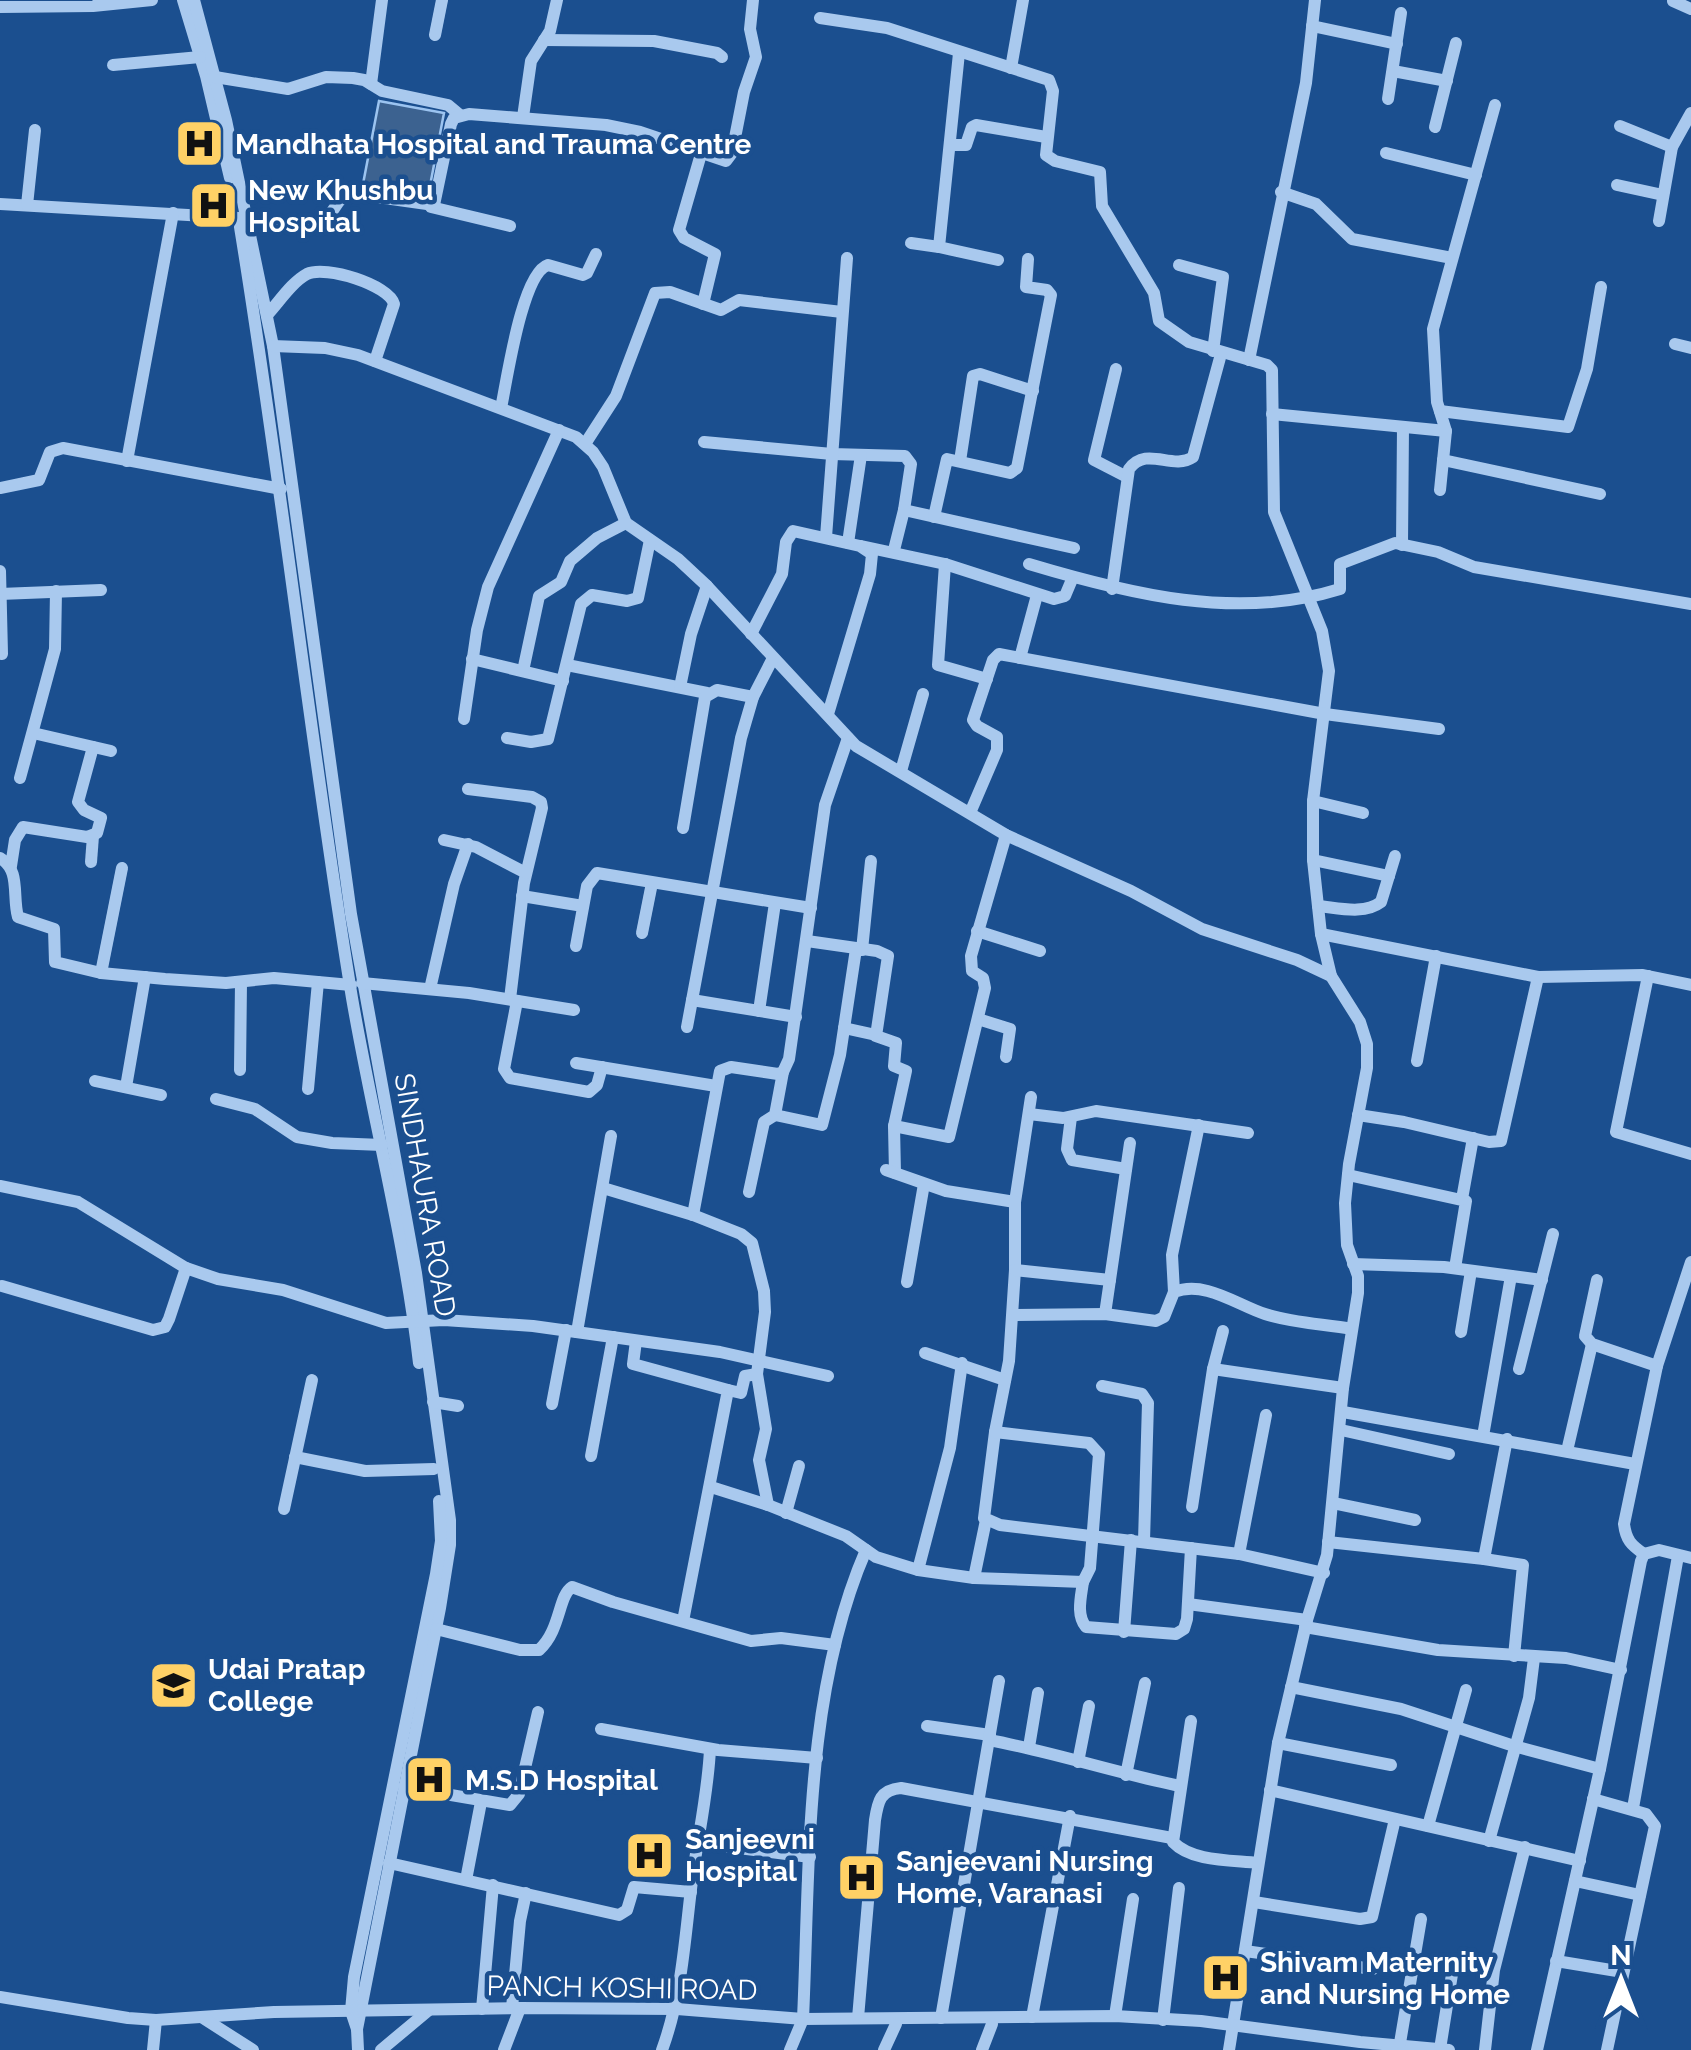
<svg xmlns="http://www.w3.org/2000/svg" width="1691" height="2050" font-family="Raleway,sans-serif">
<rect width="100%" height="100%" fill="#1b4f8f"/>
<!-- water -->
<path fill="#3c6290" stroke="#9cc4f0" stroke-width="2.5" d="M379,101l65,12 -16,83 -65,-12z"/>
<g fill="none" stroke-linecap="round" stroke-linejoin="round">
<!-- minor -->
<g stroke="#a9c9ee" stroke-width="12">
<path d="M183,0l23,76 24,102"/>
<path d="M194,0l32,120 47,226 78,568 65,359 34,247v25l-10,63 -83,421 1,21"/>
<path d="M1673,1l18,8"/>
<path d="M0,7l93,-1 59,-6"/>
<path d="M820,18l67,10 162,52 4,11 -7,64 9,6 45,11 2,34 52,87 5,28 30,21 78,23 5,5 2,142 48,119 7,40 -16,130v59l8,74 10,42"/>
<path d="M1312,26l85,18"/>
<path d="M435,35l7,-35"/>
<path d="M544,40l110,1 63,12 5,4"/>
<path d="M959,53l-20,194 59,13"/>
<path d="M113,65l87,-8"/>
<path d="M1011,68l12,-68"/>
<path d="M1393,71l54,10"/>
<path d="M215,77l73,12 38,-12 27,1 11,2 18,11 66,14 12,10"/>
<path d="M371,84l11,-84"/>
<path d="M1388,99l13,-86"/>
<path d="M523,117l8,-56 19,-30 7,-31"/>
<path d="M1620,126l52,21"/>
<path d="M1435,127l21,-84"/>
<path d="M951,145h15l6,-18 4,-2 70,12"/>
<path d="M1386,153l90,22"/>
<path d="M701,154l-22,76 5,8 31,16 -12,50"/>
<path d="M1617,185l46,10"/>
<path d="M1281,192l35,12 36,35 100,19"/>
<path d="M0,204l239,14"/>
<path d="M27,205l8,-75"/>
<path d="M431,207l79,19"/>
<path d="M246,218c24,3 61,15 81,-1 9,-8 10,-18 22,-24l85,12 17,-81 3,-6 15,-4 137,11 34,7 86,29 6,-8 12,-61 12,-35 -6,-28 3,-29"/>
<path d="M1659,221l13,-74 19,-34"/>
<path d="M240,227c42,257 70,515 112,771 21,122 53,242 67,365"/>
<path d="M911,243l28,4"/>
<path d="M1179,265l44,12 -10,74"/>
<path d="M267,315c12,-13 25,-33 40,-41 19,-9 82,11 87,30l-19,57"/>
<path d="M1675,344l16,4"/>
<path d="M273,346l52,2 33,7 218,82 17,15 10,15 23,56 52,36 29,27 149,160 150,89 125,56 71,38 95,31 34,16 29,46 7,22v24l-18,96 -4,39 2,42 11,31v17l-15,95 -16,167 -20,65 -29,123 -49,307"/>
<path d="M1249,360l57,-277 9,-83"/>
<path d="M1116,369l-22,91 33,17"/>
<path d="M501,408c6,-28 21,-135 47,-143l35,10 4,-2 9,-19"/>
<path d="M1440,411l128,16 19,-58 14,-82"/>
<path d="M1272,414l174,17"/>
<path d="M704,442l128,12 73,2 6,8 -7,46 170,38"/>
<path d="M585,444l31,-48 39,-103 15,-1 51,18 18,-10 103,12"/>
<path d="M1443,460l157,34"/>
<path d="M127,461l46,-248"/>
<path d="M960,461l13,-85 7,-2 53,17"/>
<path d="M0,488l39,-8 11,-28 13,-4 218,41"/>
<path d="M1440,490l6,-59 -9,-29 -4,-73 62,-224"/>
<path d="M934,517l13,-58 63,14 7,-5 34,-173 -4,-5 -21,-3 2,-28"/>
<path d="M826,537l21,-279"/>
<path d="M848,543l13,-88"/>
<path d="M1402,545l1,-118"/>
<path d="M861,546l84,18 109,35 11,-3 8,-19"/>
<path d="M894,550l10,-40"/>
<path d="M945,564l-7,101 49,14"/>
<path d="M1029,564c100,30 208,57 311,25v-25l55,-21 43,9 36,15 217,37"/>
<path d="M0,571l2,83"/>
<path d="M1112,589l17,-120c18,-24 43,2 64,-12l28,-103"/>
<path d="M0,594l101,-4"/>
<path d="M751,634l31,-60 4,-32 7,-11 67,15 12,8 -2,20 -42,140"/>
<path d="M1020,658l17,-63"/>
<path d="M472,659l91,22"/>
<path d="M567,665l140,28"/>
<path d="M523,671l16,-75 22,-14 9,-21 27,-23 29,-15"/>
<path d="M680,687l11,-53 16,-48"/>
<path d="M464,719l13,-89 11,-43 71,-157"/>
<path d="M33,733l78,18"/>
<path d="M507,738l24,4 17,-3 33,-135 11,-9 35,6 11,-3 12,-58"/>
<path d="M901,771l22,-77"/>
<path d="M20,778l35,-129 1,-58"/>
<path d="M468,789l64,8 9,5 1,6 -18,75 -14,116"/>
<path d="M1313,801l50,12"/>
<path d="M970,813l27,-63v-13l-20,-11 -4,-6 20,-60 6,-6 326,60 114,15"/>
<path d="M683,828l22,-131 12,-7 36,7"/>
<path d="M444,840l32,7 50,26"/>
<path d="M0,858c21,12 12,38 18,59l36,12 1,33 46,11 64,6 61,4 48,-5 77,7"/>
<path d="M1313,860l76,16"/>
<path d="M91,862l2,-26"/>
<path d="M11,866l4,-26 8,-13 64,10 10,-4 4,-15 -17,-8 -6,-8 15,-55"/>
<path d="M522,896l61,10"/>
<path d="M1318,906c21,2 46,9 63,-4l14,-46"/>
<path d="M977,931l63,20"/>
<path d="M642,933l10,-50"/>
<path d="M1321,934l217,43 105,-2 48,10"/>
<path d="M807,941l70,10 11,5 -12,80 20,7 -2,23 12,5 -12,55 55,11 36,-149 -2,-10 -11,-7 -1,-15 35,-121"/>
<path d="M576,946l11,-60 10,-13 214,35"/>
<path d="M862,950l9,-89"/>
<path d="M101,973l21,-105"/>
<path d="M1648,976l-32,156 75,22"/>
<path d="M362,983l107,10 105,17"/>
<path d="M430,989l24,-105 14,-40"/>
<path d="M692,1000l104,17"/>
<path d="M517,1001l-13,68 6,9 79,14 8,-7 5,-18"/>
<path d="M759,1011l16,-108"/>
<path d="M978,1019l32,10 -4,28"/>
<path d="M687,1027l54,-289 12,-41 20,-39"/>
<path d="M844,1028l32,7"/>
<path d="M1417,1061l19,-105"/>
<path d="M576,1063l140,23"/>
<path d="M240,1070l1,-88"/>
<path d="M95,1081l66,14"/>
<path d="M126,1087l19,-110"/>
<path d="M308,1089l10,-107"/>
<path d="M1031,1097l-16,105v68l-6,91 -14,71 -11,86 16,7 239,29 85,19"/>
<path d="M216,1099l39,10 42,28 35,6 50,2"/>
<path d="M1029,1114l34,4 33,-7 152,22"/>
<path d="M775,1115l47,10 18,-70 16,-106"/>
<path d="M1358,1115l46,7 85,20 12,-1 37,-164"/>
<path d="M1071,1117l-4,32 5,11 54,9"/>
<path d="M894,1126l1,47"/>
<path d="M886,1170l60,21 69,11"/>
<path d="M1348,1175l118,26 -11,67"/>
<path d="M0,1186l78,16 108,66 32,11 65,11 103,33 58,-3 89,6 187,26 108,24"/>
<path d="M603,1188l90,27 48,19 11,9 12,48 1,21 -8,62 9,55 -7,31 9,45"/>
<path d="M749,1192l15,-70 11,-7 8,-43"/>
<path d="M1462,1199l11,-61"/>
<path d="M693,1215l27,-144 11,-4 47,7 5,-2 6,-13 36,-254 23,-67"/>
<path d="M1353,1264l91,3 98,13"/>
<path d="M1015,1270l95,10"/>
<path d="M1597,1280l-12,56 7,8 65,22"/>
<path d="M907,1282l17,-98"/>
<path d="M2,1286l151,44 12,-3 4,-8 17,-51"/>
<path d="M1174,1292l-2,-37 27,-130"/>
<path d="M1105,1314l25,-171"/>
<path d="M1013,1315l92,-1 51,7 8,-4 10,-25c31,-12 63,13 91,22 27,9 59,10 87,15"/>
<path d="M577,1332l34,-196"/>
<path d="M1461,1332l10,-61"/>
<path d="M636,1341l-3,23 95,26 -45,231"/>
<path d="M925,1353l80,27"/>
<path d="M1213,1369l130,19"/>
<path d="M1519,1369l34,-135"/>
<path d="M1102,1386l40,8 6,9 -4,138"/>
<path d="M728,1390l13,3 4,-17 12,-2"/>
<path d="M433,1402l25,4"/>
<path d="M552,1404l14,-74"/>
<path d="M1343,1412l292,52"/>
<path d="M1341,1430l108,24"/>
<path d="M1483,1436l28,-160"/>
<path d="M1567,1451l25,-107"/>
<path d="M591,1456l22,-119"/>
<path d="M295,1457l70,14 69,-2"/>
<path d="M711,1487l57,18 78,31 30,21 42,13 56,8 109,4 7,-14 9,-114 -10,-11 -94,-11"/>
<path d="M1333,1503l82,17"/>
<path d="M1192,1507l21,-138 10,-38"/>
<path d="M284,1509l28,-129"/>
<path d="M786,1513l13,-47"/>
<path d="M1328,1542l156,17 23,-120"/>
<path d="M1239,1554l27,-139"/>
<path d="M1644,1554c-13,-9 -18,-14 -20,-30l33,-158 34,-104"/>
<path d="M1484,1559l39,6 -9,91"/>
<path d="M918,1570l32,-122 12,-85"/>
<path d="M974,1578l12,-58"/>
<path d="M1083,1582c-2,15 -7,33 3,45l90,7 8,-5 3,-10 4,-71"/>
<path d="M1188,1604l119,16"/>
<path d="M1305,1627l133,23 128,8 55,12"/>
<path d="M436,1629l84,21h19c22,-20 19,-54 33,-63l41,15 138,39 30,-3 54,7"/>
<path d="M1124,1632l7,-92"/>
<path d="M1291,1687l110,22 113,37 86,23"/>
<path d="M1191,1721l-18,121c19,20 59,18 85,21"/>
<path d="M927,1726l63,9"/>
<path d="M601,1729l117,21 99,8"/>
<path d="M989,1740c64,12 127,33 191,46"/>
<path d="M1278,1743l113,22"/>
<path d="M1029,1747l9,-54"/>
<path d="M1078,1762l11,-56"/>
<path d="M1126,1775l19,-92"/>
<path d="M404,1787l106,18 9,-11 19,-82"/>
<path d="M1270,1790l310,71"/>
<path d="M1593,1799l53,15 9,12 -48,224"/>
<path d="M1633,1808l45,-252"/>
<path d="M1428,1826l38,-136"/>
<path d="M1489,1841l40,-143 5,-40"/>
<path d="M698,1843l112,14"/>
<path d="M389,1863l230,52 8,-5 7,-23 57,5"/>
<path d="M466,1880l15,-78"/>
<path d="M1575,1881l65,14"/>
<path d="M1254,1902l106,17 12,-2 23,-98"/>
<path d="M1245,1951l128,18"/>
<path d="M1556,1961l67,11"/>
<path d="M0,1997l128,21 28,2 118,-8 246,-4 157,1 126,10 312,-3 86,5 159,21 89,8"/>
<path d="M512,2008l8,-87 6,-28"/>
<path d="M482,2009l11,-124"/>
<path d="M1115,2016l18,-117"/>
<path d="M1032,2017l38,-201"/>
<path d="M203,2018l50,32"/>
<path d="M858,2018l17,-198c3,-19 5,-30 26,-32l271,50"/>
<path d="M941,2018l58,-337"/>
<path d="M1163,2020l16,-132"/>
<path d="M357,2029l-6,-18 3,-34 82,-403 5,-33 -2,-40"/>
<path d="M1400,2043l21,-124"/>
<path d="M1440,2049l13,-81"/>
<path d="M153,2050l3,-30"/>
<path d="M381,2050l48,-40"/>
<path d="M504,2050l16,-42"/>
<path d="M662,2050c21,-57 23,-117 31,-177 6,-42 15,-81 17,-124"/>
<path d="M790,2050l13,-31c7,-154 1,-326 63,-469"/>
<path d="M884,2050l12,-26"/>
<path d="M982,2050l10,-26"/>
<path d="M1485,2050l9,-80 31,-123"/>
<path d="M1537,2050l63,-281 41,-208 3,-7 15,-4 32,8"/>
</g>
</g>
<!-- icons -->
<defs>
<symbol id="hospital-square" viewBox="-11 -11 22 22"><rect x="-9" y="-9" width="18" height="18" rx="4" fill="#ffd166" stroke="#1b4f8f"/><path d="M-5-5h3v3.5h4V-5h3V5h-3V1.5h-4V5h-3Z" fill="#111"/></symbol>
<symbol id="university-square" viewBox="-11 -11 22 22"><rect x="-9" y="-9" width="18" height="18" rx="4" fill="#ffd166" stroke="#1b4f8f"/><path d="M0-5L7-2L0 1L-7-2ZM-4 1L0 2.5L4 1V4Q0 6-4 4Z" fill="#111"/></symbol>
</defs>
<g fill-rule="evenodd">
<use href="#hospital-square" x="172" y="116" width="55" height="55"/>
<use href="#hospital-square" x="186" y="178" width="55" height="55"/>
<use href="#university-square" x="146" y="1658" width="55" height="55"/>
<use href="#hospital-square" x="402" y="1752" width="55" height="55"/>
<use href="#hospital-square" x="622" y="1828" width="55" height="55"/>
<use href="#hospital-square" x="834" y="1850" width="55" height="55"/>
<use href="#hospital-square" x="1198" y="1950" width="55" height="55"/>
</g>
<g text-anchor="middle" dominant-baseline="central" stroke-width="9" stroke-linejoin="round" paint-order="stroke">
<!-- poi labels -->
<g font-size="28" font-weight="bold" fill="#fff" stroke="#1b4f8f" text-anchor="start">
<text x="235" y="144">Mandhata Hospital and Trauma Centre</text>
<text x="248" y="190">New Khushbu<tspan x="248" dy="32">Hospital</tspan></text>
<text x="208" y="1669">Udai Pratap<tspan x="208" dy="32">College</tspan></text>
<text x="465" y="1780">M.S.D Hospital</text>
<text x="685" y="1839">Sanjeevni<tspan x="685" dy="32">Hospital</tspan></text>
<text x="896" y="1861">Sanjeevani Nursing<tspan x="896" dy="32">Home, Varanasi</tspan></text>
<text x="1260" y="1962">Shivam Maternity<tspan x="1260" dy="32">and Nursing Home</tspan></text>
</g>
<!-- street labels -->
<g font-size="28" fill="#fff" stroke="#1b4f8f">
<text transform="translate(425 1195) rotate(80)">SINDHAURA ROAD</text>
<text transform="translate(622 1988) rotate(1)">PANCH KOSHI ROAD</text>
</g>
</g>
<!-- north arrow -->
<g transform="translate(1621 1980)" stroke="#1b4f8f" stroke-width="8" paint-order="stroke">
<path d="M0-8L18 38L0 25L-18 38Z" fill="#ffffff"/>
<text y="-15" font-size="28" font-weight="bold" text-anchor="middle" fill="#ffffff">N</text>
</g>
</svg>
